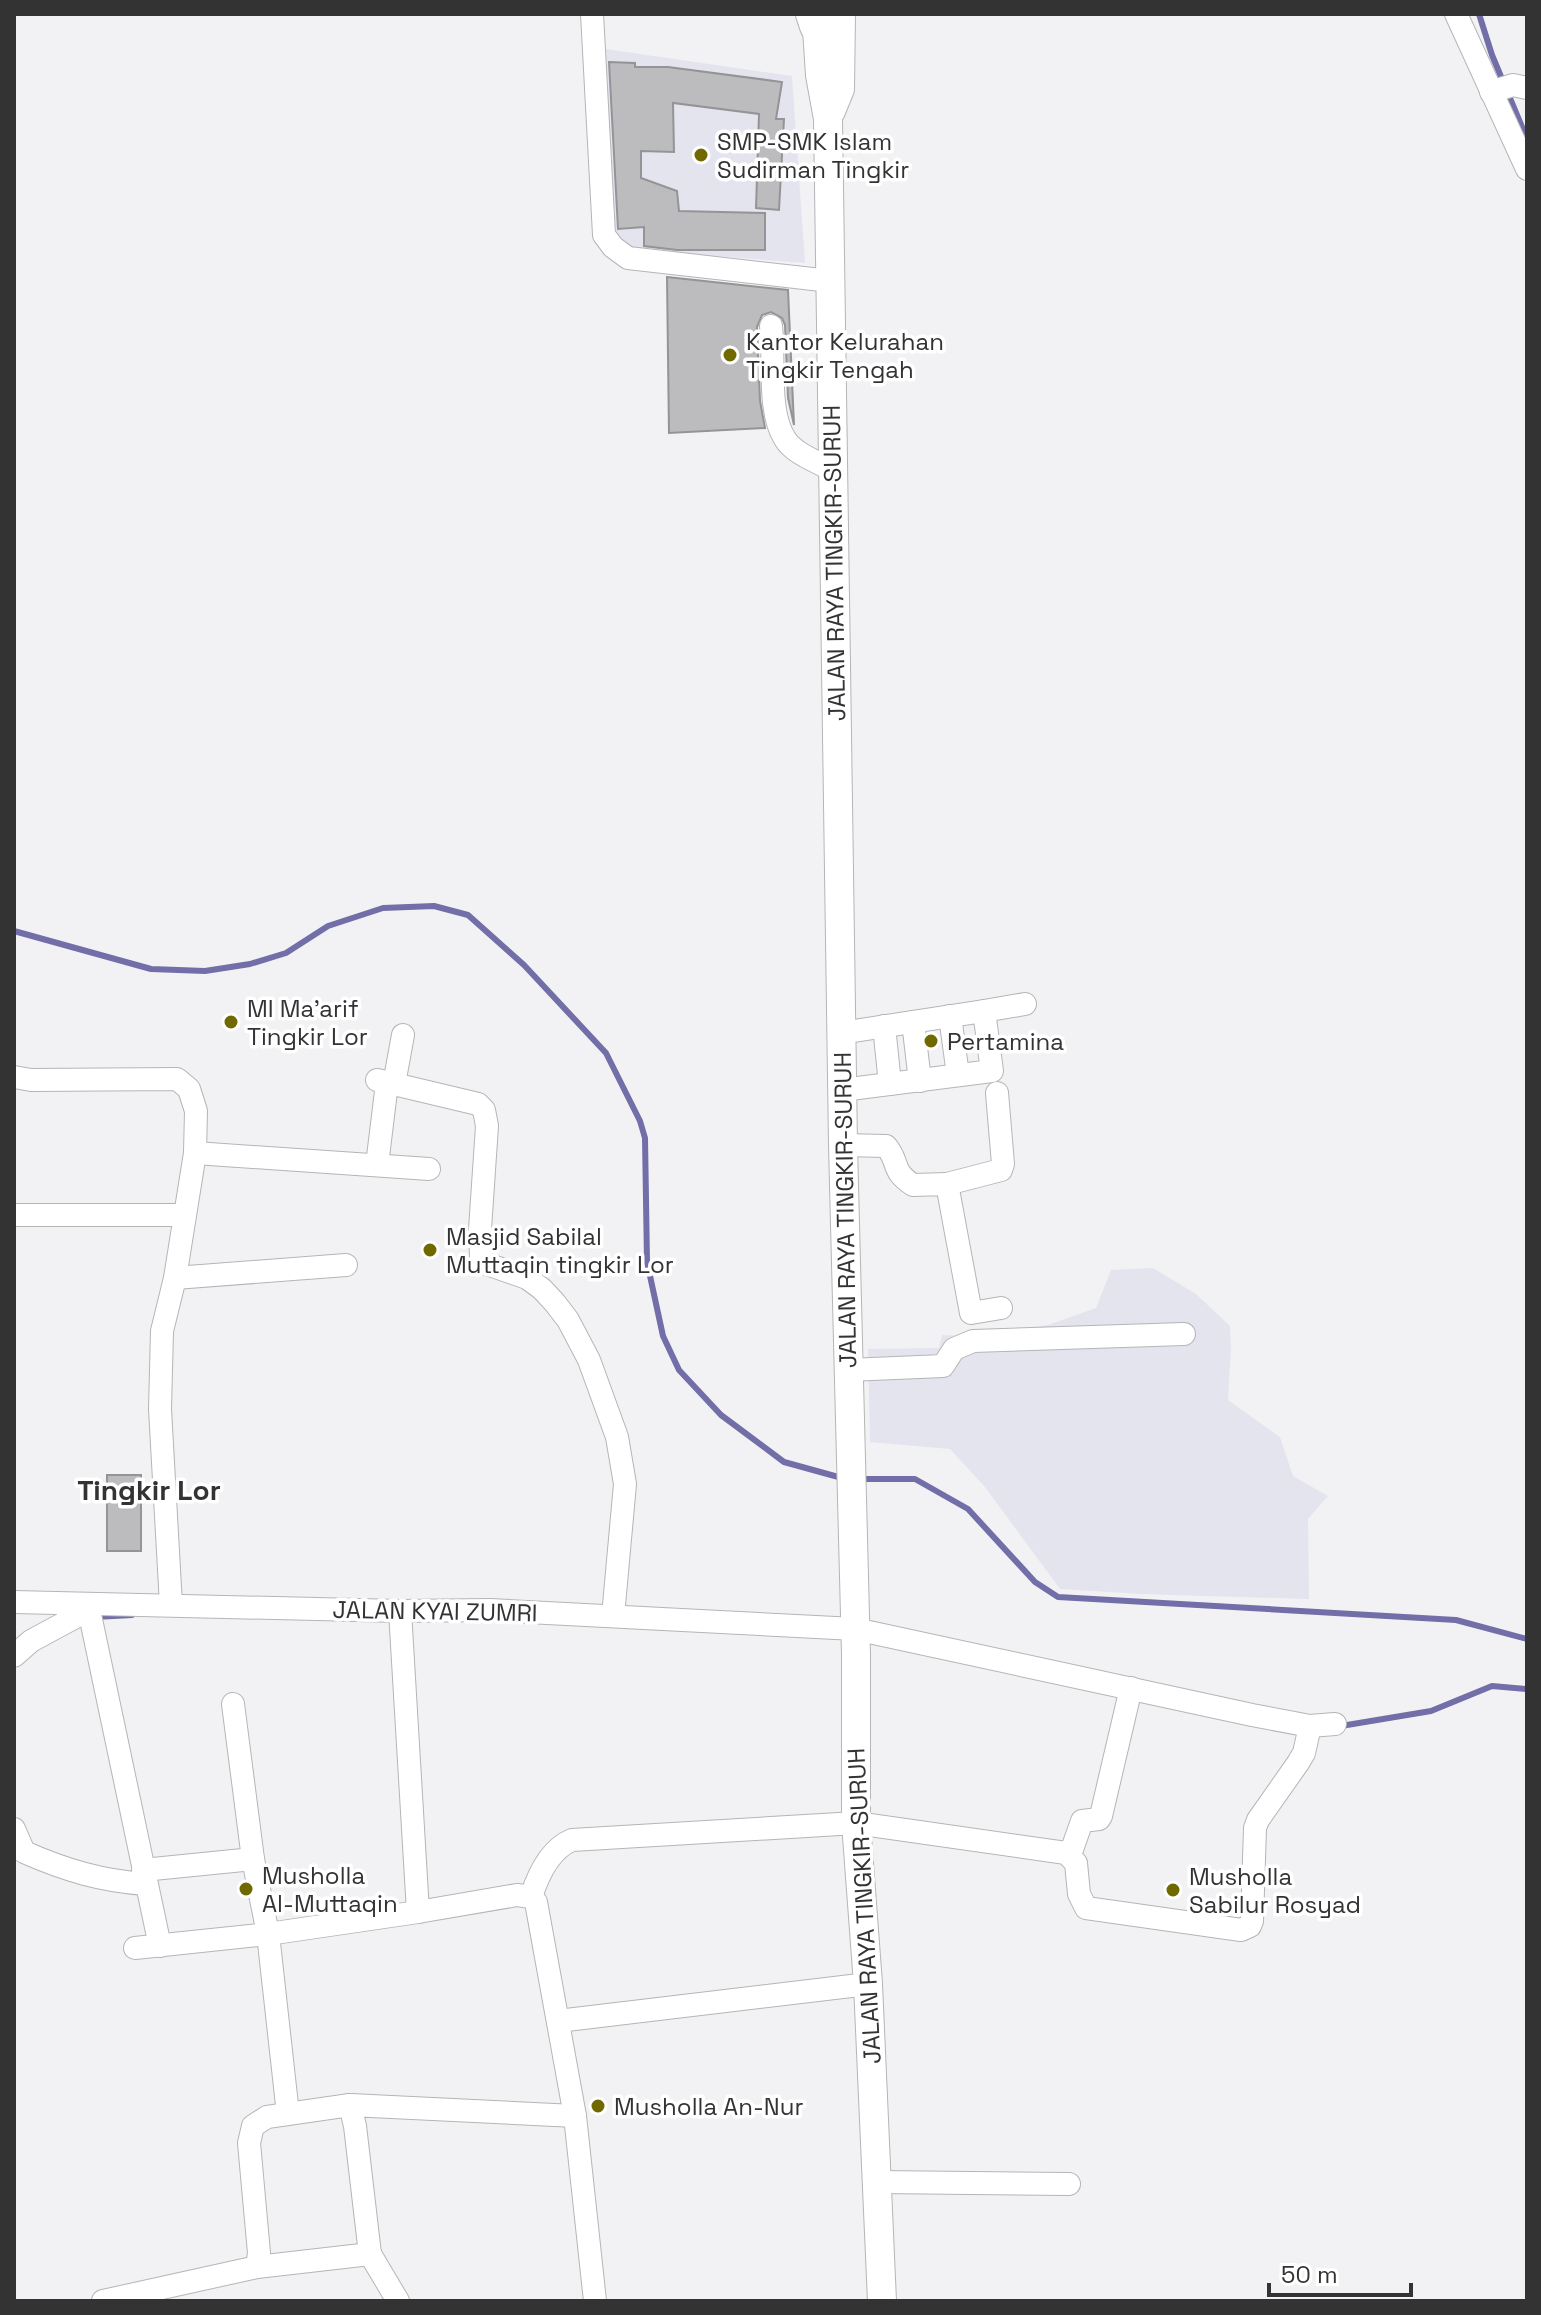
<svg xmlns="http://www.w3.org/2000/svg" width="1541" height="2315" font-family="'Space Grotesk',sans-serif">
<rect width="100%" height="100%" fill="#f2f2f5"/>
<!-- built -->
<g fill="#e3e4ee">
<path d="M599,48l193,28 13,187 -168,-13 -29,-17z"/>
<path d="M1153,1268l43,26 34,32 1,21 -3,53 52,37 13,39 35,20 -20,23 1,80 -168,-5 -81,-5 -75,-102 -35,-38 -80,-7 -2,-93 71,-1 3,-13 26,1 80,-11 48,-17 15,-38z"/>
</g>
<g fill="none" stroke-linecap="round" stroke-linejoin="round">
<!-- stream -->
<g stroke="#716ea8" stroke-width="6">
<path d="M1479,14l13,41 35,84"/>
<path d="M14,931l137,38 54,2 45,-7 36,-11 42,-27 55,-18 51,-2 34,9 56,50 82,88 34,68 5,17 2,124 16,74 16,34 42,45 63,47 58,16"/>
<path d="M857,1479h58l53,30 67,73 23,15 398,23 71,19"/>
<path d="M95,1617l37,-2"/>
<path d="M1341,1726l90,-15 61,-25 35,3"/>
</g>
</g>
<!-- building -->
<g fill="#bcbcbf" stroke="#949497" stroke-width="2">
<path d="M609,62l26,1v4h33l114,15 -6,37h8l-5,91 -23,-2 3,-94 -86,-11 1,49 -33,-1v27l36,13 2,20 86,2v37h-88l-33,-4v-19l-26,2z"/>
<path d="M667,277l121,13 6,135 -6,-27 -3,-73 -3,-7 -11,-6 -9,3 -5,12 3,74 5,27 -96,5z"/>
<rect x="107" y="1475" width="34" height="76"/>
</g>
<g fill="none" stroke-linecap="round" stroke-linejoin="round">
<defs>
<g id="minor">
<path d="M592,14l12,221 9,12 15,11 202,23"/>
<path d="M1456,14l71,155"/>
<path d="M1491,92l22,-7 14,3"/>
<path d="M771,326c4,33 -4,85 14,113 9,15 34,23 48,32"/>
<path d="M984,1011l41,-7"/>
<path d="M950,1016l8,59"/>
<path d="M913,1022l7,59"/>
<path d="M884,1026l6,58"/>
<path d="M841,1033l143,-22 8,60 -150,19"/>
<path d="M14,1077l17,3 146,-1 12,10 7,22 -1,42 -20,125 -13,53 -2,78 11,196"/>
<path d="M377,1080l101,24 6,6 3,16 -7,103 1,27 3,7 43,15 15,11 13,14 13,17 21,40 28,77 8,47 -12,132"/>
<path d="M394,1084l9,-49"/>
<path d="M843,1145l43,1c14,16 4,24 27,39l34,-1 24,129 30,-5"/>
<path d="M195,1153l234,16"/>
<path d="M377,1165l10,-82"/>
<path d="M947,1184l54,-14 2,-6 -6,-71"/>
<path d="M14,1215h171"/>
<path d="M175,1278l171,-13"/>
<path d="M848,1370l95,-4 11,-17 19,-8 211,-7"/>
<path d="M14,1602l386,9 90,-1 365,19 397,86 58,11 25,-2"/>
<path d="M89,1610l71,336"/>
<path d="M400,1611l18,301 99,-17 14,2 5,5 39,214 20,185"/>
<path d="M14,1656l17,-15 63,-34"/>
<path d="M233,1704l20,155 15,75 20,180"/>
<path d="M14,1829l10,23c41,18 77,29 122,32"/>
<path d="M1070,1855l12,-34 17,-2 2,-3 30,-128"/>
<path d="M143,1870l110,-11"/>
<path d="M531,1897c7,-22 19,-48 41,-57l284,-17 210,30 10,10 3,31 7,14 155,22 9,-4 2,-5 3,-93 3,-8 40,-57 6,-10 6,-27"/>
<path d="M135,1948l133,-14 150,-22"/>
<path d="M558,2021l310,-37"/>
<path d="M878,2182l191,2"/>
<path d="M370,2254l28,47"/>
<path d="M257,2267l2,-14 -10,-110 4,-17 14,-9 83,-12"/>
<path d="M103,2301l154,-34 113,-13 -15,-128 -5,-21 225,11"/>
</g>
<g id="major">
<path d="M816,14l4,61 8,44 15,1026 13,510v168l12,161 14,317"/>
<path d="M831,111l9,-22 1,-75"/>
</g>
<path id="highway" d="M812,14l4,12"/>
</defs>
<!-- minor casing -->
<use href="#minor" stroke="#b5b5b8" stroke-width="24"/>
<!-- major casing -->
<use href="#major" stroke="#b5b5b8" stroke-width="30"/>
<!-- highway casing -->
<use href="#highway" stroke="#b5b5b8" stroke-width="34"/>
<!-- minor -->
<use href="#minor" stroke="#fff" stroke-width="22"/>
<!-- major -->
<use href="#major" stroke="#fff" stroke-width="28"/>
<!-- highway -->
<use href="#highway" stroke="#fff" stroke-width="32"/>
</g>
<!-- markers -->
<g fill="#706900" stroke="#fff" stroke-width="3">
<circle cx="701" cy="155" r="8"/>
<circle cx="730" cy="355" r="8"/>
<circle cx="231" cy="1022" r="8"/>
<circle cx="931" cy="1041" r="8"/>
<circle cx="430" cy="1250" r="8"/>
<circle cx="246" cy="1889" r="8"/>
<circle cx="1173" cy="1890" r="8"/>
<circle cx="598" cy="2106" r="8"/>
</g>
<g text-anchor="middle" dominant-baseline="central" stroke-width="7" stroke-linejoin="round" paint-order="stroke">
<!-- poi labels -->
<g font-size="24" fill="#333334" stroke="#fff" text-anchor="start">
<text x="717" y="141">SMP-SMK Islam<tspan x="717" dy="28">Sudirman Tingkir</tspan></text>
<text x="746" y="341">Kantor Kelurahan<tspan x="746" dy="28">Tingkir Tengah</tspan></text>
<text x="247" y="1008">MI Ma'arif<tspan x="247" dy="28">Tingkir Lor</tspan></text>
<text x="947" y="1041">Pertamina</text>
<text x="446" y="1236">Masjid Sabilal<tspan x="446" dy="28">Muttaqin tingkir Lor</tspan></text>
<text x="262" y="1875">Musholla<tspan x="262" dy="28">Al-Muttaqin</tspan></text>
<text x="1189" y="1876">Musholla<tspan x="1189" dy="28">Sabilur Rosyad</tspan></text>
<text x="614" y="2106">Musholla An-Nur</text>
</g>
<!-- street labels -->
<g font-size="24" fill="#333334" stroke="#fff">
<text transform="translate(834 563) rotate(-91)">JALAN RAYA TINGKIR-SURUH</text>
<text transform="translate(845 1210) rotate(-91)">JALAN RAYA TINGKIR-SURUH</text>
<text transform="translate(435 1611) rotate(1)">JALAN KYAI ZUMRI</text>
<text transform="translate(864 1906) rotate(-93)">JALAN RAYA TINGKIR-SURUH</text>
</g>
<!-- quarter labels -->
<g font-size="28" font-weight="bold" fill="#333334" stroke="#fff">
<text x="149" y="1490">Tingkir Lor</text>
</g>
</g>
<!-- border -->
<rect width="1541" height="2315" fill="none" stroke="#333334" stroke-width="32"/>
<!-- scale -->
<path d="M1269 2283v12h142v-12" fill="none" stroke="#333334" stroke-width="4"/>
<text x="1281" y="2283" font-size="24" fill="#333334" stroke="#ffffff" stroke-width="6" paint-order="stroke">50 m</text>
</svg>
